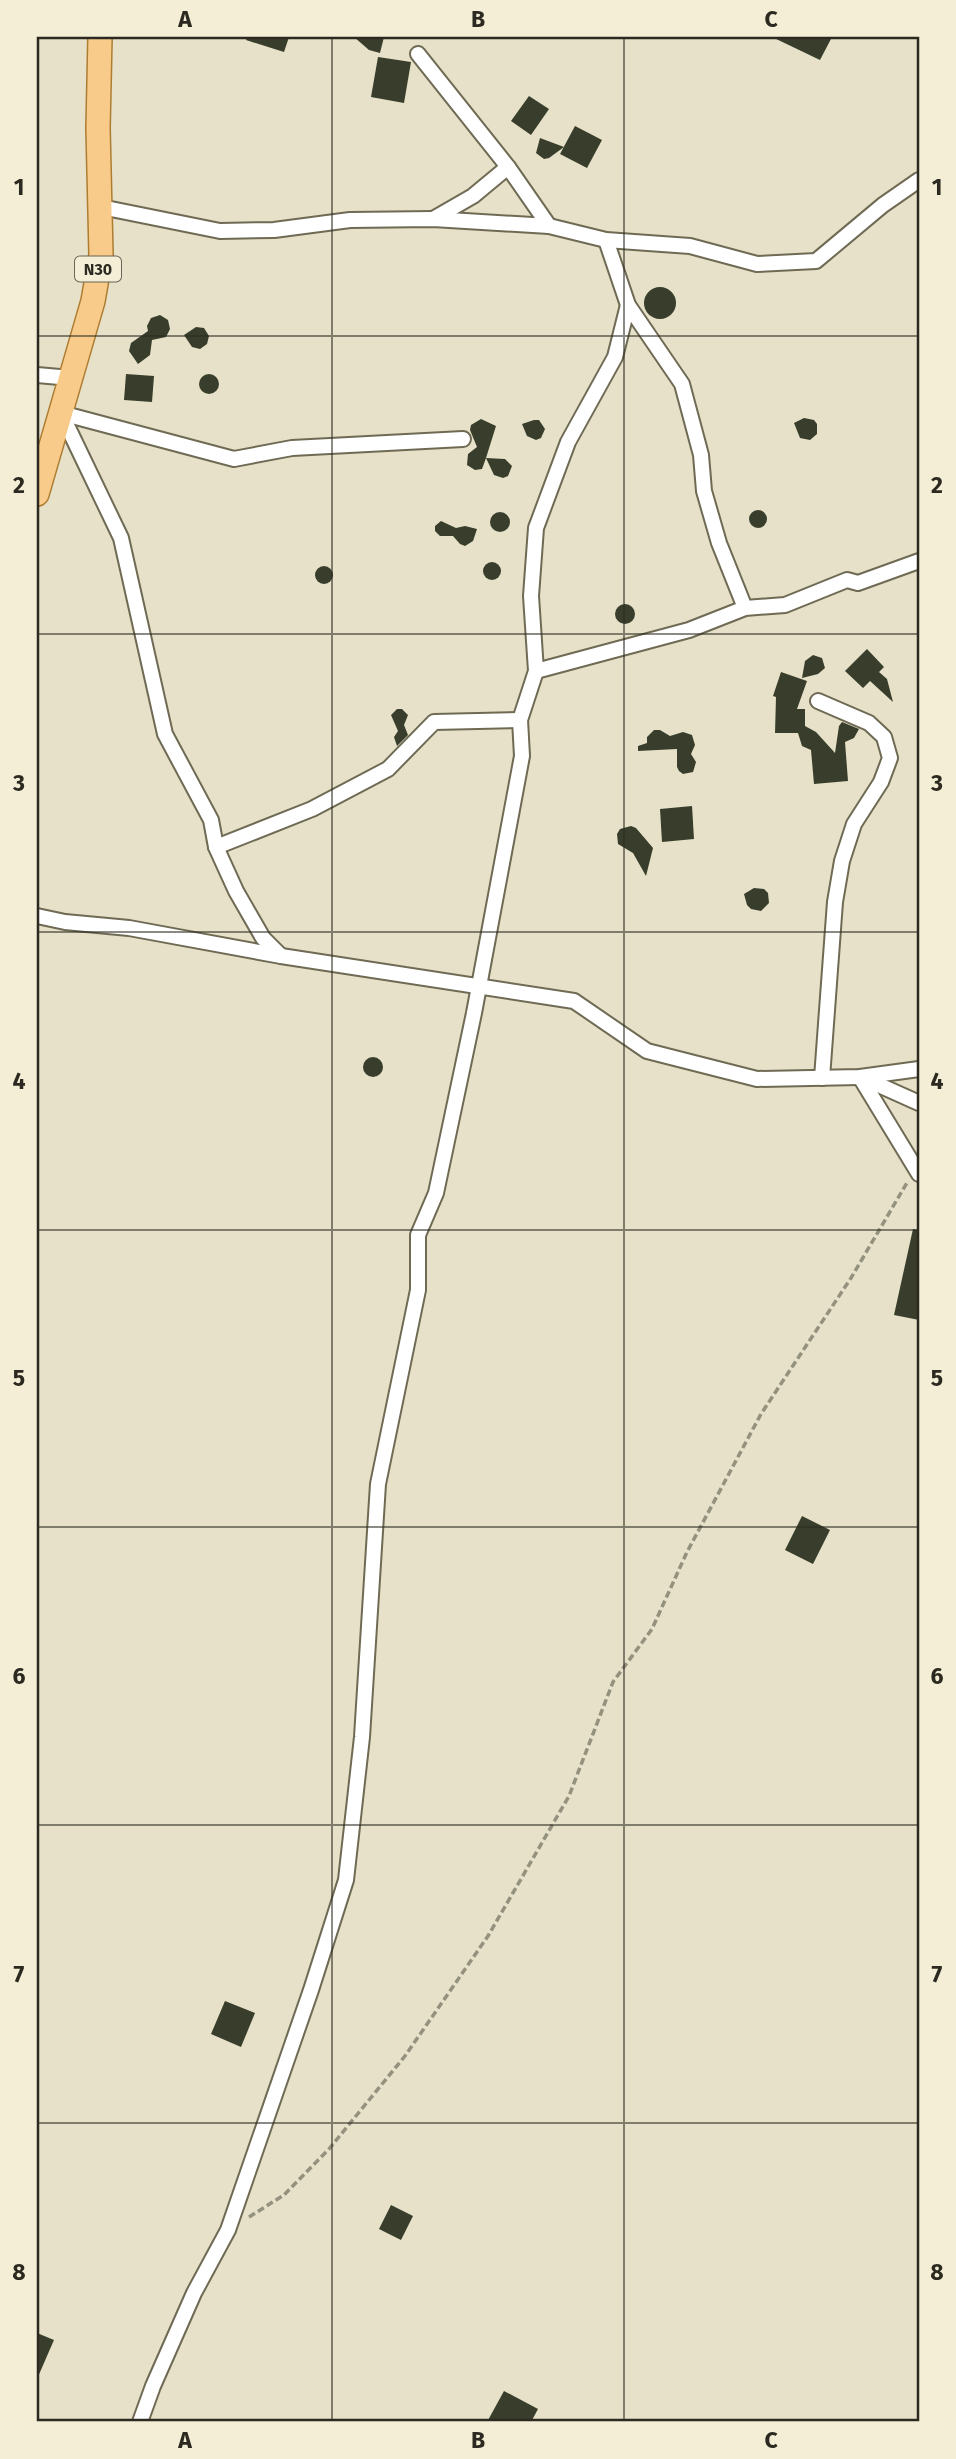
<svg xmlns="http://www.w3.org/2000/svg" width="956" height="2459" font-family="'Fira Sans',sans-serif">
<rect width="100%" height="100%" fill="#e6e1c8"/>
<!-- building -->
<g fill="#383e2b">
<path d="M247,37h42l-5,15 -38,-12z"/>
<path d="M354,37h30l-4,16 -11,-3z"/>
<path d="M772,37h60l-12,23z"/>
<path d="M378,57l33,5 -7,41 -33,-6z"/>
<path d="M529,96l20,13 -18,26 -20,-14z"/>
<path d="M575,126l27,14 -15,28 -27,-14z"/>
<path d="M540,138l24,9 -15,11 -5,1 -8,-6z"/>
<circle cx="660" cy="303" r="16"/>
<path d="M160,315l8,5 2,9 -4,8 -14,3 -2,15 -12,9 -9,-13 2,-8 17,-12 -1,-5 4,-8z"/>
<path d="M196,327l8,1 5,8 -2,8 -7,5 -8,-2 -8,-12z"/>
<path d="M126,374l28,2 -2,26 -28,-2z"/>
<circle cx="209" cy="384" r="10"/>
<path d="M804,418l10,2 3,4v10l-7,6 -10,-2 -6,-15z"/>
<path d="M481,419l15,7 -10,32 19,1 7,7 -4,10 -5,2 -9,-3 -8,-17 -4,11 -7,1 -8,-5 1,-11 9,-7 -7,-17 1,-5z"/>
<path d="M534,420h5l6,9 -4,9 -5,2 -9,-4 -5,-12z"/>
<circle cx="758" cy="519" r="9"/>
<circle cx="500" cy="522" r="10"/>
<path d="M441,521l15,7 9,-2 12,3 -4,12 -8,5 -5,-2 -7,-8h-13l-5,-5v-5z"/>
<circle cx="492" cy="571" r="9"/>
<circle cx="324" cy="575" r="9"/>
<circle cx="625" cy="614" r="10"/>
<path d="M867,649l17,18 -5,5 8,7 6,23 -23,-21 -7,7 -18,-17z"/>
<path d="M813,655l9,3 3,10 -7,6 -16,4 3,-17z"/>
<path d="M781,672l26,9 -10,28h8v17l11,6 19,21 4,-27 3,-4 17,7 -5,9 -9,4 3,39 -34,3 -3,-34 -9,-4 -4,-13h-23l1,-36 -3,-1z"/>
<path d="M397,709h5l6,6 -4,10 4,10 -11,11 -3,-9 4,-6 -7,-16z"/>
<path d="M654,730h6l10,6 13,-4 9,3 3,10 -4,9 5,8 -3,10 -10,2 -4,-3 -2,-4v-18l-39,2v-5l9,-3v-6z"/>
<path d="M692,806l2,33 -32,3 -2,-33z"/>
<path d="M631,826l5,2 17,20 -7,28 -13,-23 -15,-9 -1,-10 3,-5z"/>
<path d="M754,888l10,1 4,4 1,10 -8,8 -10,-2 -4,-4 -3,-11z"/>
<circle cx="373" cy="1067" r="10"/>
<path d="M913,1229l6,1v90l-25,-5z"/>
<path d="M802,1516l28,14 -17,34 -28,-14z"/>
<path d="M225,2001l30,12 -14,34 -30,-13z"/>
<path d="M391,2205l22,11 -12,24 -22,-11z"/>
<path d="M37,2333l17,7 -17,39z"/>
<path d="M504,2391l34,18 -7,13h-44z"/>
</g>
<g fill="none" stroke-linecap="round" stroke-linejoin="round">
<defs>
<g id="minor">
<path d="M418,54l90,113 41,59"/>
<path d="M101,207l119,24 54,-1 76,-10 83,-1 116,7 57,14 84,6 67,18 59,-3 67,-56 36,-25"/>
<path d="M433,219l40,-23 35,-29"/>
<path d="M606,240l22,65 54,79 19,71 3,36 15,52 26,65"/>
<path d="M37,375l34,3"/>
<path d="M61,413l60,125 44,196 46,86 5,27 20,44 27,47 18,18"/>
<path d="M61,413l173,46 58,-11 171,-9"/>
<path d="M536,671l153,-41 56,-22 40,-3 62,-25 11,3 61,-22"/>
<path d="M818,701l51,22 15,14 6,21 -9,24 -27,42 -12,37 -7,41 -13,176"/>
<path d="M216,847l96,-38 76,-40 46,-47 86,-2"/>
<path d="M37,916l28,6 64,6 152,28 293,45 73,50 110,28 103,-2 59,-8"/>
<path d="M860,1077l59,97"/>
<path d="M861,1077l58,26"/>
<path d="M140,2422l13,-36 41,-93 34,-63 83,-240 35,-110 16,-143 16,-253 40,-194v-55l18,-42 38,-180 48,-257 -2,-36 16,-49 -5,-75 5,-68 32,-86 47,-85 13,-52"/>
</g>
<path id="primary" d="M37,494l56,-193 8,-46 -3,-127 2,-91"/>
</defs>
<!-- minor casing -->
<use href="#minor" stroke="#6f6a54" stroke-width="18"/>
<!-- primary casing -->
<use href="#primary" stroke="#ae7d32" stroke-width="26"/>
<!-- path -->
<path stroke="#94917e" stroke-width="3.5" stroke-dasharray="7 3.5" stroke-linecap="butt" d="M249,2217l35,-22 45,-46 76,-93 83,-120 81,-140 44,-114 39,-53 35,-77 74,-138 90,-136 57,-97"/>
<!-- minor -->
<use href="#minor" stroke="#fff" stroke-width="14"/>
<!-- primary -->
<use href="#primary" stroke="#f8cb8a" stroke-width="23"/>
</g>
<!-- grid -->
<path fill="none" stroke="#2c2a20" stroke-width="2" stroke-opacity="0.55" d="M332,37v2385M624,37v2385M37,336h882M37,634h882M37,932h882M37,1230h882M37,1527h882M37,1825h882M37,2123h882"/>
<g text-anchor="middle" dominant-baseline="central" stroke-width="7" stroke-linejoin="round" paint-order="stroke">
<!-- shield labels -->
<rect fill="#f3eed5" stroke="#686556" stroke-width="2" x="75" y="256.5" width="46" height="25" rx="5"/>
<g font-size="16" font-weight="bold" fill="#2c2a20">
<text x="98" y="269">N30</text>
</g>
</g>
<!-- border -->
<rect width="956" height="2459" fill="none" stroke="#f3eed5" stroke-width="77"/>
<rect x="38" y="38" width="880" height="2382" fill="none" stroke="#2c2a20" stroke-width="2.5"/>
<g font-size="23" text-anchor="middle" font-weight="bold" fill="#2c2a20">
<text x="185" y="27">A</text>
<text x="478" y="27">B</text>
<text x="771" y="27">C</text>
<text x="19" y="195">1</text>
<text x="937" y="195">1</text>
<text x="19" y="493">2</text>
<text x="937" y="493">2</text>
<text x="19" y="791">3</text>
<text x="937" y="791">3</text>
<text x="19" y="1089">4</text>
<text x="937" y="1089">4</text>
<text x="19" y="1386">5</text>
<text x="937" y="1386">5</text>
<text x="19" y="1684">6</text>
<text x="937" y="1684">6</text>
<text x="19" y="1982">7</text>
<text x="937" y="1982">7</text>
<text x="19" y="2280">8</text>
<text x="937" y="2280">8</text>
<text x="185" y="2448">A</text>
<text x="478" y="2448">B</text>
<text x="771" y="2448">C</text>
</g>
</svg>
